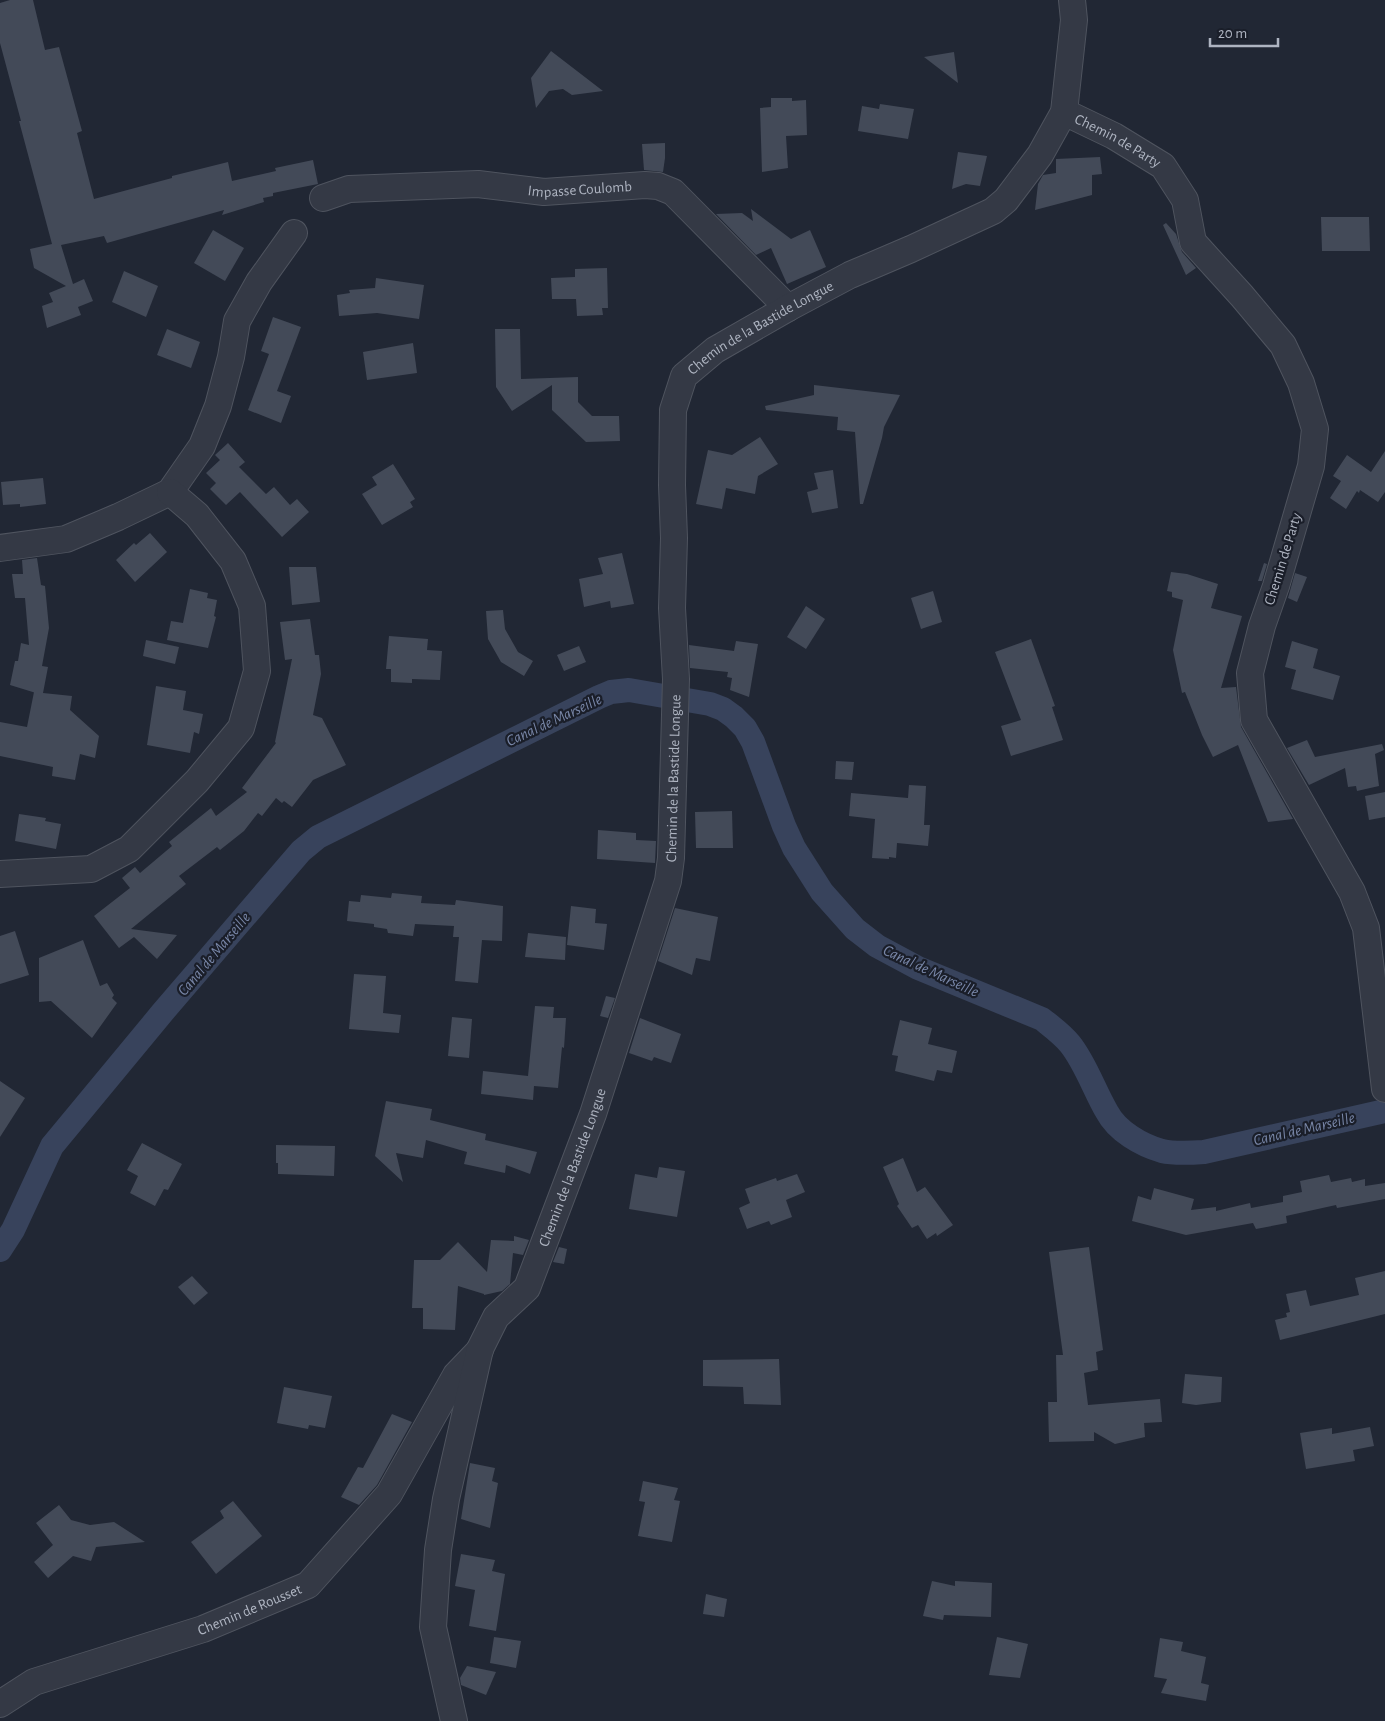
<svg xmlns="http://www.w3.org/2000/svg" width="1385" height="1721" font-family="'Alegreya Sans',sans-serif">
<rect width="100%" height="100%" fill="#212734"/>
<g fill="none" stroke-linecap="round" stroke-linejoin="round">
<!-- canal -->
<path stroke="#38435c" stroke-width="24" d="M0,1250l13,-20 39,-84 110,-133 139,-162 17,-14 14,-7 267,-133 12,-5 18,-2 81,14 13,5 11,8 11,11 8,14 31,84 10,22 28,44 33,37 22,17 41,22 124,51c10,8 20,15 28,25 16,20 24,46 37,68 10,19 34,33 55,39 13,3 28,2 42,1l181,-41"/>
</g>
<!-- building -->
<g fill="#434a58">
<path d="M10,0h23l12,50 14,-3 23,84 -5,2 17,66 78,-21v-2l56,-14 4,19 44,-10 -1,-3 38,-8 5,24 -45,9v3l-10,2 1,4 -42,13 2,-5 -117,33 -3,-7 -43,9 12,39 11,-5 9,22 -15,6 3,8 -34,13 -5,-22 11,-4 -4,-9 17,-7 -32,-18 -4,-19 22,-5 -33,-123h2l-21,-78v-40z"/>
<path d="M551,51l52,40 -31,4 -9,-6 -14,2 -13,17 -5,-30z"/>
<path d="M954,52l4,31 -34,-26z"/>
<path d="M771,98h21v3l14,-1 1,35 -21,1 2,32 -26,4 -2,-64 11,-1z"/>
<path d="M880,104l34,5 -6,30 -50,-8 4,-25 17,3z"/>
<path d="M665,143v15l-2,14 -19,-2 -2,-26z"/>
<path d="M958,152l29,4 -7,30 -14,-2 -14,5z"/>
<path d="M1100,157l2,17 -10,1v20l-57,15 3,-26 5,-9 13,-2v-14z"/>
<path d="M751,209l40,30 19,-9 16,37 -39,17 -16,-36 -15,7 -40,-41 26,-1 11,8z"/>
<path d="M1321,217h48l1,34h-48z"/>
<path d="M1166,223l10,11 6,18 14,16 -10,7 -23,-50z"/>
<path d="M213,230l31,18 -19,33 -31,-18z"/>
<path d="M607,268l1,40h-6l1,7 -26,1 -1,-17h-24l-1,-21 24,-1v-8z"/>
<path d="M124,271l34,15 -12,31 -34,-15z"/>
<path d="M376,278l48,7 -5,34 -42,-6 -38,3 -2,-21 13,-2 -1,-3 26,-2z"/>
<path d="M273,317l28,10 -24,64 14,5 -10,27 -33,-13 21,-56 -8,-3z"/>
<path d="M167,329l33,13 -9,26 -34,-13z"/>
<path d="M495,329h25l1,50 57,-2v25l14,14h27l1,25 -34,1 -34,-32v-25l-40,26 -16,-24z"/>
<path d="M413,343l4,30 -50,7 -4,-28z"/>
<path d="M814,385l86,10 -16,32 -2,11 -19,66h-3l-5,-72 -18,-2 1,-13 -72,-7 -1,-4 49,-11z"/>
<path d="M760,437l18,27 -20,12 -3,18 -29,-6 -4,21 -26,-5 12,-54 24,5z"/>
<path d="M228,443l17,19 -6,5 27,27 8,-7 16,18 7,-6 12,13 -27,25 -42,-45 -14,13 -16,-16 6,-6 -10,-10 14,-13 -5,-5z"/>
<path d="M1385,451v41l-7,10 -18,-12 -1,3 -2,-2 -11,18 -16,-11 11,-17 -8,-5 14,-21 24,17z"/>
<path d="M393,464l22,35 -5,3 3,5 -31,18 -20,-31 15,-9 -5,-8z"/>
<path d="M833,470l5,38 -26,5 -5,-21 11,-3 -4,-16z"/>
<path d="M43,478l3,26 -26,3v-3l-17,1 -2,-23z"/>
<path d="M150,533l17,19 -32,30 -19,-22 18,-17 2,2z"/>
<path d="M622,553l12,51 -23,4 -1,-7 -26,6 -5,-28 24,-5 -5,-16z"/>
<path d="M37,558l4,27 4,1 4,42 -7,38 6,1 -5,26 29,3 -2,14 29,26 -4,22 -15,-4 -5,26 -23,-4 1,-9 -53,-11v-34l27,5 7,-35 2,1 -26,-8 5,-24h3l3,-18 8,2 -4,-47h-10l-3,-24h11l-1,-14z"/>
<path d="M1264,563l3,1 -5,17h-4z"/>
<path d="M289,567h27l4,35 -28,3z"/>
<path d="M1171,572l16,2 31,10 -7,24 31,8 -21,72 15,-1 5,40 52,92 -25,3 -30,-77 -25,12 -11,-22 -17,-43 -3,1 -9,-43 10,-50 -11,-3v-5l-5,-1z"/>
<path d="M1295,573l12,4 -10,25 -9,-4z"/>
<path d="M190,589l18,4 -1,5 10,2 -3,16 2,1 -8,31 -41,-8 4,-19 12,2z"/>
<path d="M933,591l9,31 -21,7 -10,-31z"/>
<path d="M806,606l19,13 -19,30 -19,-12z"/>
<path d="M503,610l2,19 13,23 15,9 -9,15 -23,-14 -13,-23 -2,-28z"/>
<path d="M310,619l5,36h4l2,19 -8,41 9,3 24,47 -33,15 -21,27 -8,-6 -2,2 -6,-5 -14,18 -4,-3 -14,18 -24,19 -3,-3 -38,29 7,8 -55,45 46,6 -20,24 -23,-22 -15,11 -25,-32 36,-28 -8,-10 13,-11 5,6 32,-27 -3,-4 42,-34 5,8 31,-24 -5,-4 34,-45 -1,-1 17,-83 -7,1 -5,-38z"/>
<path d="M389,636l39,3 -1,11 15,1 -2,29 -28,-1v4l-21,-1v-13h-5z"/>
<path d="M1031,639l24,67 -3,1 11,33 -52,16 -10,-30 20,-6 -26,-68z"/>
<path d="M146,640l33,7 -4,17 -32,-8z"/>
<path d="M736,641l22,3 -9,53 -19,-7 2,-12 -5,-1 1,-5 -38,-4 -1,-23 45,6z"/>
<path d="M1292,641l26,8 -5,19 27,8 -7,24 -42,-11 5,-19 -11,-3z"/>
<path d="M579,646l7,16 -22,9 -7,-16z"/>
<path d="M156,686l30,5 -3,19 20,4 -4,20 -5,-2 -4,21 -43,-8z"/>
<path d="M1307,740l8,17 67,-13 2,6 -9,4 4,32 -22,5 -1,-5 -8,1 -3,-19 -36,17 -22,-37z"/>
<path d="M836,761l18,1 -2,18 -17,-1z"/>
<path d="M909,785l17,1 -2,39h6l-2,21 -31,-3 -1,15 -7,-1v2l-17,-1 3,-39 -26,-3 2,-23 57,5z"/>
<path d="M1385,792v25l-16,3 -4,-24z"/>
<path d="M732,811l1,37h-37l-1,-36z"/>
<path d="M19,814l27,4 -1,3 16,3 -5,25 -41,-8z"/>
<path d="M598,830l38,3v7l20,1 -1,22 -58,-4z"/>
<path d="M392,893l30,3 -1,7 34,2 1,-5 47,6 -1,35 -20,-1 -4,43 -23,-2 4,-44h-6l1,-11 -39,-2 -2,12 -25,-3 -1,-4 -13,-2v-3l-27,-3 2,-20 11,1 1,-7 30,3z"/>
<path d="M571,906l25,3 -1,14 12,1 -3,26 -37,-5z"/>
<path d="M675,908l43,9 -8,44 -14,-3 -4,17 -34,-14z"/>
<path d="M15,931l14,44 -29,9v-48z"/>
<path d="M528,933l38,4 -1,23 -40,-3z"/>
<path d="M83,940l17,46 7,-3 7,12 -2,3 5,5 -25,35 -41,-37 -12,1v-44z"/>
<path d="M354,974l32,2 -3,37 18,2 -2,18 -50,-4z"/>
<path d="M606,996l9,2 -7,20 -8,-2z"/>
<path d="M535,1006l19,1 -1,11h13l-2,30 -2,-1 -4,41 -24,-2 -1,14 -52,-6 2,-23 45,5z"/>
<path d="M452,1017l20,2 -3,39 -21,-2z"/>
<path d="M640,1018l41,16 -10,29 -17,-6 -2,4 -23,-8z"/>
<path d="M900,1020l32,8 -4,16 29,7 -5,22 -15,-3 -3,11 -39,-10 3,-15 -6,-1z"/>
<path d="M0,1081l25,17 -25,39z"/>
<path d="M386,1101l46,8 -2,11 56,14 -1,6 52,12 -7,22 -24,-9 -1,8 -41,-9 3,-12 -41,-12 -3,18 -27,-5 7,29 -28,-26z"/>
<path d="M142,1143l40,21 -14,26 -4,-1 -9,17 -25,-13 8,-17 -11,-6z"/>
<path d="M276,1145l59,1 -1,30 -56,-2v-11h-2z"/>
<path d="M903,1158l14,34 8,-5 28,38 -16,11 -1,-3 -9,6 -9,-14 -6,3 -15,-22 2,-2 -16,-37z"/>
<path d="M659,1167l26,4 -8,46 -48,-8 6,-35 22,4z"/>
<path d="M797,1174l8,18 -19,8 6,17 -21,8 -2,-4 -22,8 -8,-21 11,-5 -5,-14 31,-11 1,3z"/>
<path d="M1329,1175l2,7 20,-4 1,4 13,-3v7l20,-3v16l-48,9 -1,-3 -50,11 1,7 -31,6 -3,-6 -67,12 -54,-14 6,-25 13,4 3,-12 40,11 -3,11 25,-3v4l34,-8 1,5 32,-6v-6l19,-4 -2,-11z"/>
<path d="M514,1236l15,4 -6,15 -10,-2 -3,31 -8,7 -18,4v-1l-26,-8 -3,44 -32,-1v-21h-11l2,-48h26l18,-18 29,30 4,-32 23,1z"/>
<path d="M559,1247l8,2 -3,15 -11,-2z"/>
<path d="M1089,1247l14,103 -7,2 2,18 -14,3 4,32 72,-6 2,23 -18,1 1,14 -30,7 -21,-12v9l-45,1 -1,-40h9l-1,-47h7l-14,-103z"/>
<path d="M1385,1271v43l-105,26 -5,-20 12,-3 -1,-4 4,-1 -4,-18 20,-4 4,16 49,-11 -4,-17z"/>
<path d="M192,1276l16,17 -14,12 -16,-18z"/>
<path d="M779,1359l2,46 -37,-1 -1,-17 -40,-1v-26z"/>
<path d="M1185,1374l37,3 -1,25 -25,3 -14,-2z"/>
<path d="M284,1387l48,9 -7,32 -16,-3 -1,4 -31,-6z"/>
<path d="M392,1414l20,8 -35,63 -18,20 -18,-8 17,-30 5,1z"/>
<path d="M1370,1427l4,19 -21,4 2,11 -49,8 -6,-36 32,-5v6z"/>
<path d="M470,1463l25,5 -3,13 6,2 -8,45 -29,-9z"/>
<path d="M643,1481l35,7 -4,12 6,1 -8,41 -34,-6 7,-34 -6,-1z"/>
<path d="M233,1501l29,35 -46,38 -25,-32 33,-24 -4,-7z"/>
<path d="M59,1505l12,15 19,5 24,-3 31,20 -49,5 -5,14 -18,-5 -25,22 -14,-16 19,-17 -17,-22z"/>
<path d="M461,1554l34,6 -3,11 13,3 -9,57 -27,-5 6,-36 -20,-4z"/>
<path d="M932,1581l23,5v-5l37,2 -1,34 -47,-2 -1,5 -20,-4z"/>
<path d="M706,1594l21,5 -3,18 -21,-3z"/>
<path d="M494,1637l27,4 -5,27 -26,-5z"/>
<path d="M997,1637l31,7 -8,34 -31,-3z"/>
<path d="M1160,1638l23,4 -2,9 25,6 -5,26 8,2 -3,16 -45,-8 6,-14 -13,-2z"/>
<path d="M467,1666l29,6 -10,23 -25,-10 -1,-7z"/>
</g>
<g fill="none" stroke-linecap="round" stroke-linejoin="round">
<defs>
<g id="street">
<path id="s1" d="M1064,112l50,24 49,30 22,34 8,42 49,54 41,49 18,38 14,46 -4,37 -35,120 -14,40 -12,47 4,47 98,172 14,36 19,161"/>
<path id="s2" d="M323,198l26,-9 129,-5 66,8 101,-7 13,1 15,6 115,116"/>
<path d="M0,548l66,-9 52,-22 52,-25 32,-46 16,-40 13,-49 6,-36 22,-39 35,-49"/>
<path d="M0,874l91,-5 38,-20 68,-68 44,-53 16,-57 -5,-65 -19,-45 -36,-46 -27,-23"/>
<path id="s3" d="M0,1704l34,-22 169,-53 105,-44 81,-91 67,-119 24,-25"/>
<path id="s4" d="M454,1721l-21,-94 5,-77 8,-51 34,-150 16,-32 31,-29 66,-174 75,-233 3,-23 5,-179 -4,-71 2,-70 -2,-53 1,-75 11,-34 31,-26 73,-42 62,-33 61,-26 82,-38 13,-11 34,-45 24,-43 10,-92 -2,-20"/>
</g>
</defs>
<!-- street casing -->
<use href="#street" stroke="#4f545f" stroke-width="28"/>
<!-- street -->
<use href="#street" stroke="#343945" stroke-width="26"/>
</g>
<g text-anchor="middle" dominant-baseline="central" stroke-width="4.5" stroke-linejoin="round" paint-order="stroke">
<!-- street labels -->
<g font-size="15" fill="#aeb4c1" stroke="#1a1e29">
<text stroke="none"><textPath href="#s1" startOffset="61">Chemin de Party</textPath></text>
<text stroke="none"><textPath href="#s2" startOffset="259">Impasse Coulomb</textPath></text>
<text stroke="none"><textPath href="#s4" startOffset="1486">Chemin de la Bastide Longue</textPath></text>
<text transform="translate(1283 559) rotate(-73)">Chemin de Party</text>
<text stroke="none"><textPath href="#s4" startOffset="991">Chemin de la Bastide Longue</textPath></text>
<text stroke="none"><textPath href="#s4" startOffset="586">Chemin de la Bastide Longue</textPath></text>
<text stroke="none"><textPath href="#s3" startOffset="268">Chemin de Rousset</textPath></text>
</g>
<!-- water labels -->
<g font-size="16" font-style="italic" fill="#7987a8" stroke="#1a1e29">
<text transform="translate(554 720) rotate(-25)">Canal de Marseille</text>
<text transform="translate(214 954) rotate(-50)">Canal de Marseille</text>
<text transform="translate(931 971) rotate(25)">Canal de Marseille</text>
<text transform="translate(1304 1129) rotate(-13)">Canal de Marseille</text>
</g>
</g>
<!-- scale -->
<path d="M1210 38v8h68v-8" fill="none" stroke="#aeb4c1" stroke-width="2.5"/>
<text x="1218" y="38" font-size="15" fill="#aeb4c1" stroke="#1a1e29" stroke-width="4" paint-order="stroke">20 m</text>
</svg>
